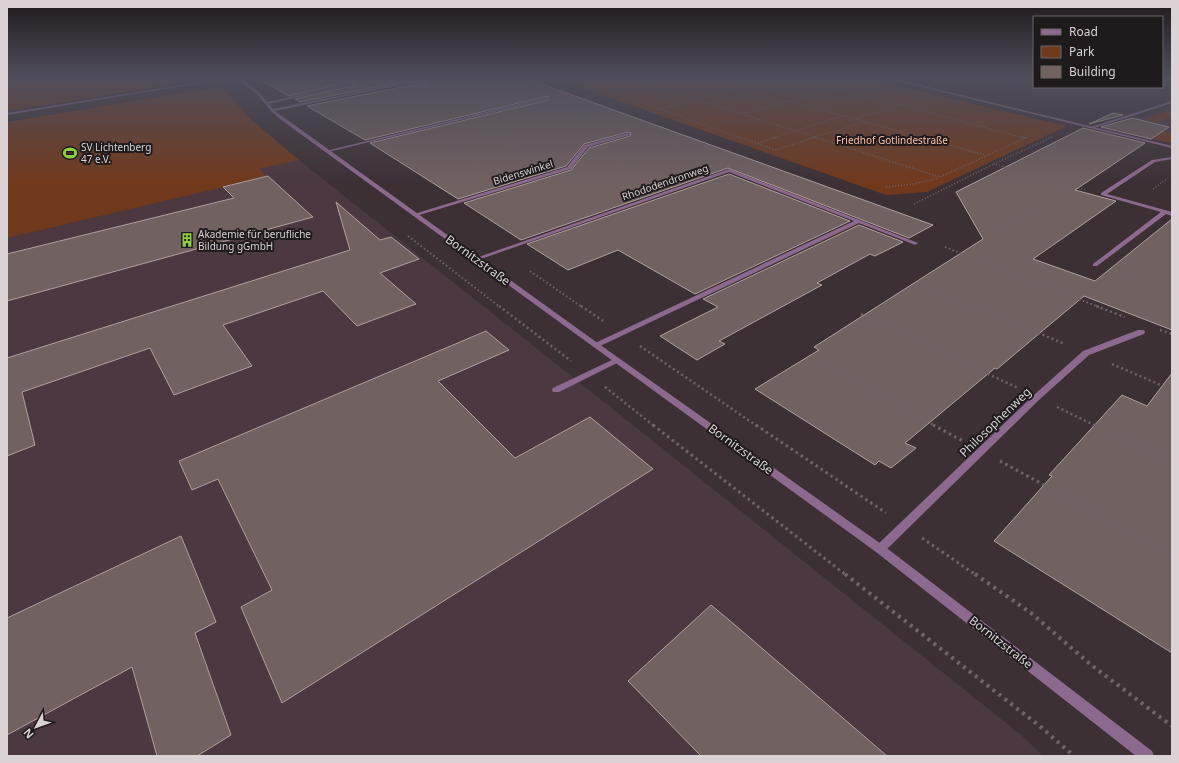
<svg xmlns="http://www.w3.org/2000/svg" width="1179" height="763" font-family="'Noto Sans',sans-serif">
<rect width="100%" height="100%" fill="#3c3035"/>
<!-- built -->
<g fill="#4b3840">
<path d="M1172,106v38l-51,-12 -7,-6z"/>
<path d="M299,160l324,257 397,317 23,22h-1036v-518l259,-61 -8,-8z"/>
</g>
<!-- green -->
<g fill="#71391b">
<path d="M7,78h171l5,5 -176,28z"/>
<path d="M554,78h310l203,48 -140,66 -41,3z"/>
<path d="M220,87l11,9 17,21 51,43 -40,9 8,8 -260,61v-116z"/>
<path d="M1172,110v7l-14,5 -12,-3z"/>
<path d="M1136,124l36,9v10l-42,-10z"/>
</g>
<!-- building -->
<g fill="#716161" stroke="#b1a09f">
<path d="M257,78h83l6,5 -57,13z"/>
<path d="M348,78h177l408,147 -24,13 -181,-70 -207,72 -57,-37 107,-33 18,-22 41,-12 1,-3 -3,-1 -44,12 -18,22 -108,33 -88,-56 178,-43v-4l-183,44 -58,-34 99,-20h22l2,-3 -24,-2 -106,21 -5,-3 61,-14z"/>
<path d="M1113,113l10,2 -34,9z"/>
<path d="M1132,118l37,9 -18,12 -50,-12z"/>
<path d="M1083,128l62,15 -70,47 41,11 -83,58 62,22 77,-62v111l-88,-34 -87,73 -2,-1 -90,75 11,5 -25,20 -12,-7 -4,4 -120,-76 64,-39 -5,-3 169,-108 -27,-47z"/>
<path d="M729,174l121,47 -155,73 -77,-44 -50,20 -41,-26z"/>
<path d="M268,176l45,41 -306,84v-47l227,-56 -11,-11z"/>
<path d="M336,202l44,38 11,-3 28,22 -39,14 36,31 -59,22 -34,-35 -100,34 29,41 -78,29 -24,-47 -128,44 13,53 -28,11v-98l343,-108z"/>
<path d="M859,225l44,17 -28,14 -5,-2 -53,29 5,2 -103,56 6,3 -28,16 -37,-24 58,-29 -15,-8z"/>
<path d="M486,331l23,19 -71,31 77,77 75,-41 63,52 -371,234 -41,-96 31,-17 -54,-111 -26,11 -13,-29z"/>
<path d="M1172,373v280l-178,-112 58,-65 -3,-1 73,-80 25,11z"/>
<path d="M181,536l35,86 -21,11 36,102 -34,21h-40l-25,-89 -125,68v-117z"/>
<path d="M711,605l24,20 152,131h-186l-73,-75z"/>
</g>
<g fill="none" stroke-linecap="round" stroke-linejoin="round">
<!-- path-far5 -->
<g stroke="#6f6468" stroke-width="1" stroke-dasharray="1 1.5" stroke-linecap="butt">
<path d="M571,78l170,60"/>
<path d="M628,78l187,59 50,-15"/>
<path d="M698,78l37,11 1,3 30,9h24l133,37"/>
<path d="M722,78l69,16 -1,7"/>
<path d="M796,78l105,27"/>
<path d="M851,78l19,4"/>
<path d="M580,80l12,-2"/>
<path d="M444,85l13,2"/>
<path d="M445,90l57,-12"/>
<path d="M910,103l-9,2 123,33"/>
<path d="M379,107l14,7"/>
<path d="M659,109l117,-31"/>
<path d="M558,112l13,-3 33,12"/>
<path d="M742,114l94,-25"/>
<path d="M856,119l45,-14"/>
<path d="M490,131l14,7"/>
<path d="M774,138l67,-22"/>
<path d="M813,138h4"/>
<path d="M1026,138l9,-5"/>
<path d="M1050,138l2,-1"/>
</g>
<!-- path-far4 -->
<g stroke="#6f6468" stroke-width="1.5" stroke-dasharray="1 2" stroke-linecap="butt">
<path d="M502,137l41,20"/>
<path d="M738,137l38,13 39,-13 125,40 85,-39 -5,-1"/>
<path d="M814,137h2"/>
<path d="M919,137l66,18"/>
<path d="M1052,137l-58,27 77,22"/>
<path d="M646,138l56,22"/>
<path d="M1025,138l3,-1"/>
<path d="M758,143l19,-6"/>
<path d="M450,149l42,23"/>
<path d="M612,159l40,16"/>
<path d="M886,187l27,-3 26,-6"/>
<path d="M1153,189l15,-11"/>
<path d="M914,204l80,-40"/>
<path d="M1026,213l45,-27 15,4"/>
</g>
<!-- path-far3 -->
<g stroke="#6f6468" stroke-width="2" stroke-dasharray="1.5 2.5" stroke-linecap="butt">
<path d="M993,232l35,-20"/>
<path d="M408,236l92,71"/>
<path d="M1153,246l19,6"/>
<path d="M945,247l154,60"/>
<path d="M530,271l52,36"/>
<path d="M1118,273l54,19"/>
<path d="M932,289l43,18"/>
</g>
<!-- path-far2 -->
<g stroke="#6f6468" stroke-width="2.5" stroke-dasharray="2 3" stroke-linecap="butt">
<path d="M499,306l72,55"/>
<path d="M581,306l22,15"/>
<path d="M973,306l92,38"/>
<path d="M1096,306l29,11"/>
<path d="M861,314l157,74"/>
<path d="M1160,330l12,4"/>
<path d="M640,346l117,80"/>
<path d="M813,358l122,68"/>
<path d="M1112,364l60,26"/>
<path d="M605,387l49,39"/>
<path d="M1057,407l39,19"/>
</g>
<!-- path-far1 -->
<g stroke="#6f6468" stroke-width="3" stroke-dasharray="2.5 3.5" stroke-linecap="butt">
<path d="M653,425l193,150"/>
<path d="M756,425l130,88"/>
<path d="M933,425l30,16"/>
<path d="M1094,425l78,37"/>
<path d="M1000,461l172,94"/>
<path d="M922,538l54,37"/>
</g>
<!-- path -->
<g stroke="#6f6468" stroke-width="4" stroke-dasharray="3 4.5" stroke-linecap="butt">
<path d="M845,574l197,154 32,28"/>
<path d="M975,574l56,39 59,51 82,62"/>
</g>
<!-- lane -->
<g fill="#8c6a90" fill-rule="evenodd">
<path d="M224,78h7l-224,37v-2z"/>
<path d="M1009,78h5l6,2 -2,1z"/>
<path d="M547,97l1,2 -220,53 -2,-1z"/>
<path d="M1172,101v2l-78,25 -3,-1z"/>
<path d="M628,133l2,1v1l-42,12 -17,22 -155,47 -5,-1 156,-48 17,-22z"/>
<path d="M729,169l189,74 -3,2 -2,-1 -54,-21 -263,125 -4,-2 1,-2 261,-123 -125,-49 -251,88h-4l-1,-1z"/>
<path d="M1138,330h6l1,2 -1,2 -55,21 -49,44 -156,153 -4,1 -4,-1 -1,-3 1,-3 158,-151 49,-44z"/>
<path d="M614,359h3l4,2 -62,31h-6l-1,-2 1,-2z"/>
</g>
<!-- street -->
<g fill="#8c6a90" fill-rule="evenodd">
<path d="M236,78h4l18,13 9,11 83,-18 -9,-6h4l10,6 -86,20 4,5 133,-27 23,1 -1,2 -22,-1 -131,27 324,233 285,202 268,205 2,5h-18l-260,-204 -596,-433 -9,-8 -15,-18z"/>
<path d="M885,78h6l281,68v2z"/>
<path d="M1172,157v2l-17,3 -48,32 65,18v4l-6,-2 -69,52h-4v-2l68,-52 -60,-17v-2l51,-33z"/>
</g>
</g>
<!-- sky -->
<linearGradient id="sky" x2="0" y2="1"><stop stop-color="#211a1d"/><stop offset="0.42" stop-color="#504e5c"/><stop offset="1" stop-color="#504e5c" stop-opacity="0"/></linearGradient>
<rect width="1179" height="185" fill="url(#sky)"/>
<!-- icons -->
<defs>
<symbol id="stadium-bare" viewBox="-9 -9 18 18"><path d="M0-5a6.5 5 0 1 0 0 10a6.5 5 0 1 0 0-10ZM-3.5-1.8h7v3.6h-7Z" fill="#8dce44" stroke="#1f1a1c" stroke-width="2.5" paint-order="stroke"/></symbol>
<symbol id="building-bare" viewBox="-9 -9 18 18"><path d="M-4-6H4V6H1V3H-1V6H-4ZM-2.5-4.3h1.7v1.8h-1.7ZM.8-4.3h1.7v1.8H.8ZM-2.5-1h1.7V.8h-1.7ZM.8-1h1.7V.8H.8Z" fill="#8dce44" stroke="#1f1a1c" stroke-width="2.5" paint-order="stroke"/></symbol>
</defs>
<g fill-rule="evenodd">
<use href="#stadium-bare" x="60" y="143" width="20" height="20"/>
<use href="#building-bare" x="177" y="230" width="20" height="20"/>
</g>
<g text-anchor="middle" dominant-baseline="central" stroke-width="4" stroke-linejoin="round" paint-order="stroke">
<!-- far-park labels -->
<g font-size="10" fill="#fcc3a7" stroke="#1f1a1c">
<text x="892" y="140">Friedhof Gotlindestraße</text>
</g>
<!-- far-poi labels -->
<g font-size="10" fill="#dad2d5" stroke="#1f1a1c" text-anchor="start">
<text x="81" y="147">SV Lichtenberg<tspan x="81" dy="12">47 e.V.</tspan></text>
<text x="198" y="234">Akademie für berufliche<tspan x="198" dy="12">Bildung gGmbH</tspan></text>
</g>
<!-- far-street labels -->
<g font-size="10" fill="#dad2d5" stroke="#1f1a1c">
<text transform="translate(523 172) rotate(-17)">Bidenswinkel</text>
<text transform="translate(665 182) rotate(-19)">Rhododendronweg</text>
</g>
<!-- street labels -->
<g font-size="12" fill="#dad2d5" stroke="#1f1a1c">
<text transform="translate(478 260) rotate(36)">Bornitzstraße</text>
<text transform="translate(995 422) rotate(-44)">Philosophenweg</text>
<text transform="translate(741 449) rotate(36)">Bornitzstraße</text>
<text transform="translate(1001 642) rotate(38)">Bornitzstraße</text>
</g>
</g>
<!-- border -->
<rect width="1179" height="763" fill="none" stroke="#dad2d5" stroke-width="16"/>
<!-- legend -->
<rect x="1033" y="16" width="130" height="72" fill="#1f1a1c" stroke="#6a6466"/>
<rect x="1041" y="29" width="20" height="6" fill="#8c6a90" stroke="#6a6466"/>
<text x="1069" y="36" font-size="12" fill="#dad2d5">Road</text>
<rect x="1041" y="46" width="20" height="12" fill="#71391b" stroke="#6a6466"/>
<text x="1069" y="56" font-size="12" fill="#dad2d5">Park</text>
<rect x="1041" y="66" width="20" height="12" fill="#716161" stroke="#6a6466"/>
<text x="1069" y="76" font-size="12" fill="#dad2d5">Building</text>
<!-- north arrow -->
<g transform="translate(36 727) rotate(229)" stroke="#1f1a1c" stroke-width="3" paint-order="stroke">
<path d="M0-3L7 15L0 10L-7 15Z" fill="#dad2d5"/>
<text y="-6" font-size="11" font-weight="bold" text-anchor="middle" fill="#dad2d5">N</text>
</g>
</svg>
